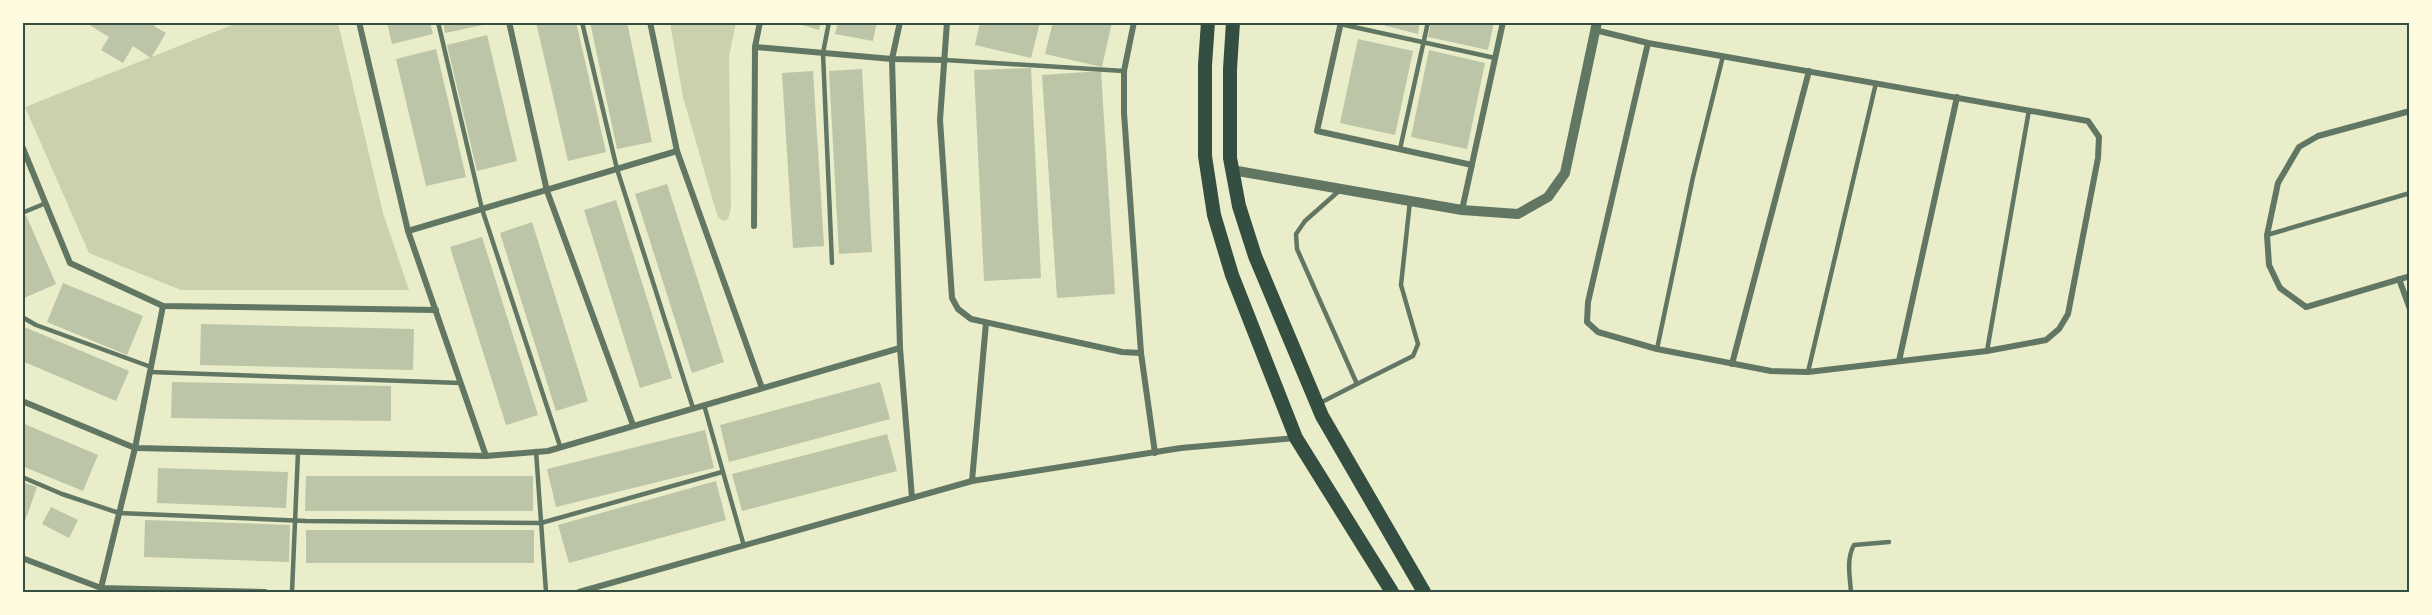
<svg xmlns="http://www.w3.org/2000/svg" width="2432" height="615" font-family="Poppins,sans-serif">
<rect width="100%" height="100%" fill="#e9edc9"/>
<!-- green -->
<g fill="#cad2ad">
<path d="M237,23h101l45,190 26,77h-228l-92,-37 -64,-146z"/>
<path d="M670,23h66l-7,33 2,152 -3,11 -5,2 -5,-4 -5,-16 -30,-104z"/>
</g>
<!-- building -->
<g fill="#bcc5a7">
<path d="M92,22h65l-3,4 12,7 -15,25 -18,-12 -10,17 -22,-13 8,-13 -18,-11z"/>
<path d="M387,22h43l3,12 -41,10z"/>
<path d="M443,22h40v3l-38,8z"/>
<path d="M536,22h40l30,130 -38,9z"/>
<path d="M590,22h37l25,120 -35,7z"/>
<path d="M792,22h29l-2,8z"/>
<path d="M838,22h39l-4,19 -38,-7z"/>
<path d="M980,22h60l-9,36 -56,-13z"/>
<path d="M1053,22h59l-10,45 -57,-13z"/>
<path d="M1371,22h49l-2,12z"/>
<path d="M1431,22h63l-6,28 -60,-13z"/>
<path d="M487,35l30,126 -40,10 -30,-126z"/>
<path d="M1358,39l55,12 -18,84 -55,-12z"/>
<path d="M436,49l30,128 -40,9 -30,-127z"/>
<path d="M1429,50l56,13 -18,86 -56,-12z"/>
<path d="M1031,68l10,210 -57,3 -10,-211z"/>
<path d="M862,69l10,183 -33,2 -10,-183z"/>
<path d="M813,71l11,175 -31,2 -11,-175z"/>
<path d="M1101,71l14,223 -58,4 -15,-223z"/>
<path d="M667,184l57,178 -32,11 -57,-179z"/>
<path d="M616,200l56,178 -32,10 -56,-178z"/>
<path d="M26,215l30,69 -34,15v-82z"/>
<path d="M532,222l56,179 -32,10 -56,-178z"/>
<path d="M482,237l56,178 -32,10 -56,-178z"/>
<path d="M63,283l80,33 -16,39 -80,-33z"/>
<path d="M201,324l213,5 -1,41 -213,-5z"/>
<path d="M22,326l107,45 -13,30 -94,-40z"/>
<path d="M172,382l219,4v35l-220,-3z"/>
<path d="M880,382l10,37 -161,43 -9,-37z"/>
<path d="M22,423l76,32 -15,36 -61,-25z"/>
<path d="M705,430l9,38 -158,39 -9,-38z"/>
<path d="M887,434l10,37 -155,40 -10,-37z"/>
<path d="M158,468l130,4 -2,36 -129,-5z"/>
<path d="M306,476h227v35h-228z"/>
<path d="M716,481l10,39 -157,43 -11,-38z"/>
<path d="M22,482l15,5 -14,40h-1z"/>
<path d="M51,507l27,13 -9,18 -27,-14z"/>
<path d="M145,520l145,5 -1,37 -145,-5z"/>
<rect x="306" y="530" width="228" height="33"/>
</g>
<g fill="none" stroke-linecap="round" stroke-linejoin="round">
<!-- service -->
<g stroke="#617663" stroke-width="4.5">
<path d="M438,22l44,187 78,237"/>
<path d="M582,22l35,147 76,239"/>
<path d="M829,22l-6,31 9,210"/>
<path d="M1340,24l155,34"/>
<path d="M945,60l179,11"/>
<path d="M1400,149l28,-127"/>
<path d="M1340,190l-35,31 -9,13 1,15 60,135 56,-28 5,-12 -17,-59 9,-84"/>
<path d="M22,213l24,-10"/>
<path d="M2267,235l143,-42"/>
<path d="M22,317l14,8 115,42"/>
<path d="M1657,349l36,-172 30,-121"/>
<path d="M1987,351l42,-241"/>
<path d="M150,372l311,11"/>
<path d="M1808,372l68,-289"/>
<path d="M1320,403l37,-19"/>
<path d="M704,405l40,141"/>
<path d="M536,451l10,141"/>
<path d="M22,477l40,17 57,19 187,8 235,2 181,-51"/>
<path d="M292,592l6,-140"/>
<path d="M1851,592c-1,-15 -5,-33 3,-47l35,-3"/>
</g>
<!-- minor -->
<g stroke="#617663" stroke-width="6">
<path d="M359,22l49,209 78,225"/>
<path d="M509,22l38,169 86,234"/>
<path d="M650,22l27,129 85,237"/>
<path d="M900,22l-8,37 8,289 12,150"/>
<path d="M947,22l-7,98 12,178 6,11 13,10 151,33 19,1"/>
<path d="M1134,22l-10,49v42l17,240 14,100"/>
<path d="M1341,22l-24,109 155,34"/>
<path d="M1595,30l53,13 440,78 11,16 -1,21 -30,156 -9,15 -13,11 -59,11 -179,21 -37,-1 -114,-22 -59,-17 -11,-10 1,-20 60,-259"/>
<path d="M755,47l137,12 53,1"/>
<path d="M2410,111l-92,25 -19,11 -21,36 -11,52 2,30 11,23 26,19 104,-31"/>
<path d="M22,146l48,117 93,43 273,4"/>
<path d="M1462,210l41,-188"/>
<path d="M754,226l1,-179 5,-25"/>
<path d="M408,231l269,-80"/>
<path d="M2399,279l11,30"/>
<path d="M1899,361l58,-264"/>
<path d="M1732,364l77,-293"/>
<path d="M22,401l113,47 351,8 62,-5 352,-103"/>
<path d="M972,481l14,-158"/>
<path d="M22,558l79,30 164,4"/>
<path d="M101,588l34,-140 28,-142"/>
<path d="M579,592l393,-111 209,-33 115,-10"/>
</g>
<!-- tertiary -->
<path stroke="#617663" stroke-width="10" d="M1232,170l230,40 56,4 30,-17 17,-24 32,-151"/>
<!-- primary -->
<g stroke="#344e41" stroke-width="14">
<path d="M1208,22l-3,43v91l9,59 18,60 64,163 96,154"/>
<path d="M1233,22l-3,47v89l9,48 16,50 67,160 102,176"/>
</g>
</g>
<!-- border -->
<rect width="2432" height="615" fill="none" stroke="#fefae0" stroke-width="48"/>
<rect x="24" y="24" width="2384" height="567" fill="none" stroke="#344e41" stroke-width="2"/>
</svg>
